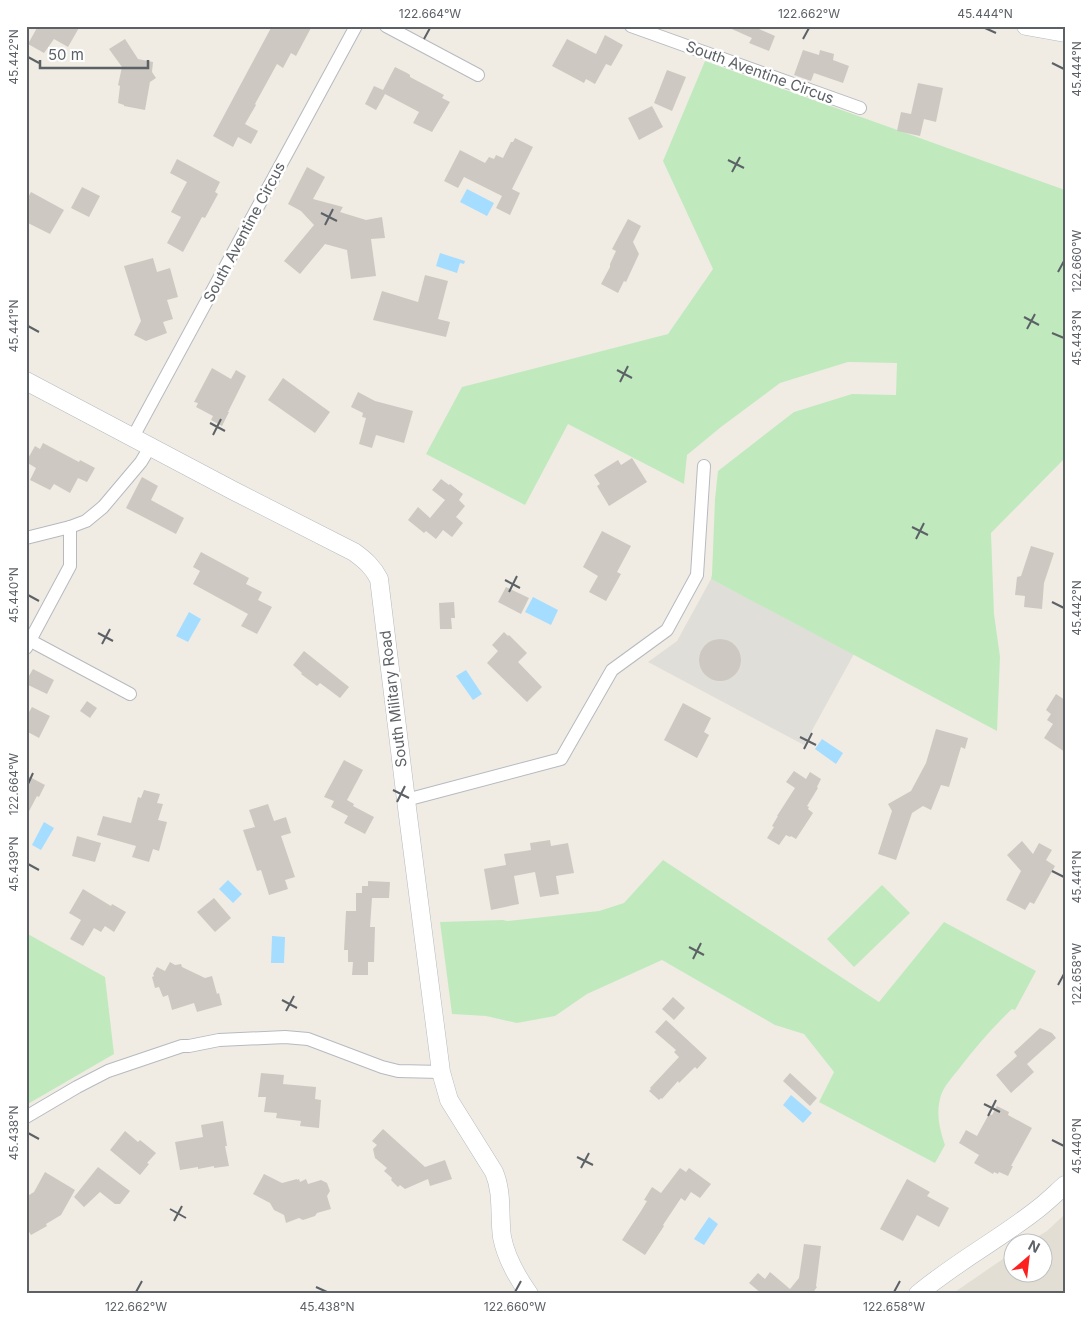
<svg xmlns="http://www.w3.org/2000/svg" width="1091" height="1320" font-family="Inter,sans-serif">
<rect width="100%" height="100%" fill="#f0ece4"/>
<!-- industrial -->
<path fill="#e0ded8" d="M711,579l143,75 -50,91 -156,-83 29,-21z"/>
<!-- education -->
<path fill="#e2ded4" d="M1065,1214v80h-113l61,-42 1,20h30v-30h-15l18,-11z"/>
<!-- green -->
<g fill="#c0eabd">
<path d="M705,61l360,129v268l-74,75 3,81 6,43 -3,74 -286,-152 1,-4 3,-76 3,-28 76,-59 58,-18 44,1 1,-32 -49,-1 -68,21 -59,44 -34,28 -3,29 -116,-60 -43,81 -99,-51 36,-67 206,-53 45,-65 -50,-108z"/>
<path d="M663,860l216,142 65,-80 92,49 -21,39 -3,-1c-20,19 -37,39 -54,61 -6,8 -16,18 -18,29 -4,16 0,31 5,46l-10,18 -116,-61 15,-30 -30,-38 -29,-9 -113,-65 -75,34 -32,22 -38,7 -31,-7 -34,-2 -12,-92 63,-2 4,1 92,-10 25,-8z"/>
<path d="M882,885l28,28 -56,54 -27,-28z"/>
<path d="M26,933l79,44 9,77 -88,51z"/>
</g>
<!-- water -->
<g fill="#a4ddff">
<path d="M467,189l27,14 -7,13 -27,-14z"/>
<path d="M440,253l25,8 -1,3 -4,-1 -3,10 -21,-7z"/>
<path d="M533,597l25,13 -7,15 -26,-13z"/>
<path d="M189,612l12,7 -13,23 -12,-6z"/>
<path d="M466,670l16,24 -9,6 -17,-24z"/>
<path d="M822,739l21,14 -7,11 -21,-15z"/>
<path d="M44,822l10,6 -13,22 -9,-5z"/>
<path d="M228,880l14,14 -9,9 -14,-14z"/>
<path d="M272,936l13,1 -1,26h-13z"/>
<path d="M791,1095l21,18 -9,10 -20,-18z"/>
<path d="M709,1217l9,7 -14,21 -10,-6z"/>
</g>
<!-- building -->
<g fill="#cdc9c2">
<path d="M38,26h42l-12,21 -14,-8 -10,14 -16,-9z"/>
<path d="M272,26h40l-16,30 -5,-3 -8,15 -6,-4 -22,40 1,1 -11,19 13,7 -7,13 -13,-7 -5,10 -20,-11z"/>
<path d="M725,26h35l-1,3 16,7 -6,15 -20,-8 3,-5z"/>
<path d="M605,35l18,10 -12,21 -5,-2 -11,20 -9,-5 -2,4 -32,-17 15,-27 29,15z"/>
<path d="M125,39l13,20 15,3 -1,10 4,6 -6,4 -5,28 -21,-4v-1l-6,-2 2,-17 -2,-1 4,-18 -13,-18z"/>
<path d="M803,50l16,5 1,-5 14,4 -1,6 16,6 -6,17 -29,-10 -3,8 -17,-6z"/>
<path d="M395,67l12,6 3,2v2l34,18 -2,3 8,4 -18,30 -19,-9 6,-11 -34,-18 -9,16 -11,-6 9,-18 9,4z"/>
<path d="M667,70l19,7 -14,34 -18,-8z"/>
<path d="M918,83l25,5 -7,34 -12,-3 -4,17 -23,-5 4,-19 10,2z"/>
<path d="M652,106l11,21 -24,13 -11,-22z"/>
<path d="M515,138l18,9 -21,42 8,4 -10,22 -14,-7 6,-12 -38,-19 -6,11 -14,-7 16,-31 25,13 4,-6 5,2 2,-4 7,3 8,-16h2z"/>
<path d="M177,159l43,23 -5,10 3,2 -13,24 -3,-1 -19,35 -16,-9 14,-26 -10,-5 16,-30 -17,-9z"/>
<path d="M307,167l18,10 -12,22 30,8 -3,5 26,8 16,-3 3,21 -14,1 5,37 -25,3 -4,-29 -22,-6 -25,30 -16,-13 30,-36 -13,-14 -13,-7z"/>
<path d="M82,187l18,9 -11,21 -18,-9z"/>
<path d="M31,192l33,18 -14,24 -24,-12v-21z"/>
<path d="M628,219l13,7 -8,16 6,12 -13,28 -2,-1 -6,12 -17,-9 9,-17v-3l6,-13 -4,-2z"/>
<path d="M153,258l4,14 13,-4 8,29 -11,3 6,19 -10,3 4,11 -21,8 -12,-6 7,-14 -17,-55z"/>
<path d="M425,275l23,6 -10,38 12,3 -4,15 -73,-17 9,-29 36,11z"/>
<path d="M212,368l19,11 5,-9 10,6 -18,36h1l-7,14 -11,-6 2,-4 -17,-9 2,-4 -4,-1z"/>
<path d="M283,378l47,34 -15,21 -47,-33z"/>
<path d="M358,392l17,9 38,10 -9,32 -28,-8 -4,13 -13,-4 7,-26 -4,-1 1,-4 -12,-6z"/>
<path d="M43,443l36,19 1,-2 15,8 -8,14 -9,-4 -8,15 -16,-9 -4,6 -20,-10 6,-12 -10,-6 9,-16 5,3z"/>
<path d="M632,458l15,24 -38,24 -12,-20 3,-2 -6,-9 24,-15 3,5z"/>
<path d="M142,477l16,9 -7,14 33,18 -8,16 -50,-26z"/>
<path d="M441,479l8,6 1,-1 13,10 -4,6 6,6 -9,11 7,6 -11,14 -9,-7 -7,9 -10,-8 -2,2 -16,-13 10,-13 12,11 15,-18 -13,-10z"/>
<path d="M602,531l29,15 -14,26 4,2 -15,27 -17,-9 9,-16 -15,-9z"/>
<path d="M1031,546l23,7 -10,30 -2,26 -18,-2 1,-11 -10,-1 2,-18 4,-1z"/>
<path d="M201,552l48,26 -3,6 16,8 -4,8 14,7 -15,27 -16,-8 7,-12 -55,-30 7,-13 -7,-4z"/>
<path d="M506,587l23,11 -8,16 -23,-12z"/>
<path d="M454,602l1,16h-4l1,11h-12l-1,-26z"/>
<path d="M504,632l4,4 1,-1 18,18 -9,9 24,25 -15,15 -40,-39 11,-12 -6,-6z"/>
<circle cx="720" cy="660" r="21"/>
<path d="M304,651l45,36 -9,11 -20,-15 -3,3 -16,-12 1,-1 -9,-8z"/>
<path d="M33,669l21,11 -7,14 -21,-10v-3z"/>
<path d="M1056,694l9,6v52l-21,-14 9,-14 -6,-4 4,-6 -5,-4z"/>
<path d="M87,701l10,7 -7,10 -10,-7z"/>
<path d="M683,703l28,15 -7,14 5,3 -12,23 -33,-18z"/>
<path d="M32,707l18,9 -11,22 -13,-7v-14z"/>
<path d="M936,729l32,9 -3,11 -4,-2 -12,40 -8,-2 -10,25 -8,-4 -11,7 -16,47 -18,-6 14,-43 -4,-7 23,-13 15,-28z"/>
<path d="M344,760l19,10 -16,30 7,4 -1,2 21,11 -9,17 -21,-11 4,-7 -17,-9 3,-6 -10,-4z"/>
<path d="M794,771l12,8 4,-7 11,7 -4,8 1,1 -11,18 2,1 -1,2 5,4 -17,26 -5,-3 -1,1 -4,-2 -7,10 -12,-7 7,-11 -2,-1 6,-10h-1l18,-28 -9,-6z"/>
<path d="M26,775l19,10 -6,12 -2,-1 -11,21z"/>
<path d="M144,790l16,4 -3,9 6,1 -5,16 9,2 -8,29 -6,-2 -4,13 -17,-5 4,-11 -39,-11 6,-19 28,7 7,-26 3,1z"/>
<path d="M268,804l6,17 12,-4 5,16 -10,3 14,41 -10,3 3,9 -19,6 -8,-25 -4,1 -14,-41 12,-3 -6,-17z"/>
<path d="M77,836l24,7 -6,19 -23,-6z"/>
<path d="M550,840l1,6 17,-3 6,30 -18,3 3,18 -19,3 -5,-25 -21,4 5,28 -28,6 -7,-41 22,-4 -2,-11 27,-4 -1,-7z"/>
<path d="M1022,841l11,13 6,-11 13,7 -6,10 9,6 -21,38 -4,-2 -5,8 -19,-10 15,-29 -14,-16z"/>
<path d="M368,881l22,1 -1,16h-17l-2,29h5l-1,35h-6v13h-16l1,-13h-5v-12h-4l2,-39h10v-18h6v-7h6z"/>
<path d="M83,889l28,17 1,-2 14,8 -12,20 -9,-6 -4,6 -7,-4 -11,18 -13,-7 11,-19 -12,-7z"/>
<path d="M214,898l17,20 -16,14 -18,-20z"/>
<path d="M170,962l5,3 6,-1 1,3 23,11 7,-2 5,18 2,-1 3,12 -25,7 -3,-9 -22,7 -4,-15 -5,2 -4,-10 -4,1 -3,-11 2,-1 -1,-2 4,-7 8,4z"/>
<path d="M673,997l12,11 -11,12 -12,-11z"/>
<path d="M666,1020l41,38 -10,11 -2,-2 -16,16 -1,-2 -16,18 -1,-1 -2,2 -10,-9 2,-2 -1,-1 29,-31 -5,-5 2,-2 -21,-18z"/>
<path d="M1040,1028l12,5 4,5 -29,26 7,8 -23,21 -15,-18 21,-19 -3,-4z"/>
<path d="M261,1073l23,2 -1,9 33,3 -1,12 6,1 -2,28 -19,-2 1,-5 -25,-3 1,-5 -13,-1 2,-15h-8z"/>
<path d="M790,1073l27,25 -7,8 -27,-25z"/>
<path d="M997,1106l12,6 -1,3 24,13 -21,38h2l-5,10 -9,-4 -1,2 -4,-2 -1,2 -19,-11 5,-8 -20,-12 7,-13 11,6 12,-22 3,1z"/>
<path d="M223,1121l4,25h-2l4,20 -15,2v-2l-16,3v-2l-18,3 -5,-28 28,-5 -2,-12z"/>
<path d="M383,1129l42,38 20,-7 7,19 -22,7 -2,-7 -23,10 -5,-4 -2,2 -7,-7 1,-2 -8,-7 3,-3 -12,-10 -2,-9 4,-4 -5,-4z"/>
<path d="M125,1131l13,11 2,-2 16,13 -9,10 2,1 -9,11 -30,-25z"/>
<path d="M98,1167l32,24 -10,13h-5l-15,-12 -16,15 -10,-10z"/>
<path d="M680,1168l6,4 3,-4 22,16 -11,14 -9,-6 -6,9 -4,-3 -18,27 1,1 -19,29 -23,-15 19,-29 6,-10 -3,-1 8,-13 9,6z"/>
<path d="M45,1172l30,18 -14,25 -15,9 1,2 -16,9 -5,-8v-30l8,-5z"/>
<path d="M264,1174l18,9 15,-4v1l2,-1 1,3 6,-3 2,5 13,-4 6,3 3,8 -3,5 4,13 -14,4 -2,3 -12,4 -4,-2 -13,5 -2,-8 -10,-5 -4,-7 -17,-9z"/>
<path d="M907,1179l23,13 -3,4 22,12 -10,19 -22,-12 -14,26 -23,-12z"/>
<path d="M804,1244l17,2 -5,40 1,1 -5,7h-50l-13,-11 9,-10 7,6 5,-7 20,17 9,-11z"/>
</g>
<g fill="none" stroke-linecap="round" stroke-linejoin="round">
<defs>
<g id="street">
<path d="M386,26l92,49"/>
<path d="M631,26l229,82"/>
<path d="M133,437l223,-411"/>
<path d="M26,538l44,-11 16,-6 17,-14 38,-45 9,-15"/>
<path d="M31,641l99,53"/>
<path d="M26,648l44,-82v-39"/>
<path d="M406,800l155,-41 51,-89 55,-40 30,-55 7,-109"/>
<path d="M26,1117l51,-30 31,-16 74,-25h7l30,-6 66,-3 23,2 74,28 16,4 43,1"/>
</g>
<g id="secondary">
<path d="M1026,26l39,7"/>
<path d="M26,381l208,110 120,61c11,8 19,15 25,27l27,221 35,272 8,28 45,72c9,21 5,43 8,65 4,21 15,40 27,57"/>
<path d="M918,1294c38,-32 82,-55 121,-86 9,-7 17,-15 26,-23"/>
</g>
</defs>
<!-- street casing -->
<use href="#street" stroke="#b6babf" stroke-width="14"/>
<!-- secondary casing -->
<use href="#secondary" stroke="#b5babf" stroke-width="19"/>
<!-- street -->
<use href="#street" stroke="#fff" stroke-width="12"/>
<!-- secondary -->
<use href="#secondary" stroke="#fff" stroke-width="18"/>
</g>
<!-- ticks -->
<path fill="none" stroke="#5c6166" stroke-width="2" d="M985,28l11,5M424,39l6,-11M803,39l6,-11M28,57l11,6M1052,63l12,6M728,160l16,8M732,172l8,-15M321,213l16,8M325,225l8,-16M1058,272l6,-11M1024,317l15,8M28,326l11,6M1027,329l8,-15M1052,333l12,5M617,370l15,8M620,382l8,-16M210,423l15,8M213,435l8,-16M912,527l16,8M916,539l8,-16M505,580l15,8M509,592l8,-16M28,595l11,6M1052,602l12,6M98,633l15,8M102,644l8,-15M800,737l16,8M804,749l8,-16M28,784l5,-11M393,790l16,8M397,802l8,-16M28,864l11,6M1052,871l12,6M689,947l15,8M693,959l8,-16M1058,985l6,-11M282,1000l15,8M286,1011l8,-15M984,1104l16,8M988,1116l8,-16M28,1133l11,6M1052,1140l12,6M577,1157l16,8M581,1168l8,-15M170,1209l16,9M174,1221l8,-15M316,1287l11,5M136,1292l6,-11M515,1292l6,-11M894,1292l6,-11"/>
<g text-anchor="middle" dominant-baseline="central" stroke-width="5" stroke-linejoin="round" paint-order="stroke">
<!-- street labels -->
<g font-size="15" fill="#5c6166" stroke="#fff">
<text transform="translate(760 72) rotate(20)">South Aventine Circus</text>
<text transform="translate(244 232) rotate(-62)">South Aventine Circus</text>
<text transform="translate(393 699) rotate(-97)">South Military Road</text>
</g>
</g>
<!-- border -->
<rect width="1091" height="1320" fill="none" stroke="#ffffff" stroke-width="55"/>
<!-- north arrow -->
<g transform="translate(1028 1258) rotate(28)"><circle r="24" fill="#ffffff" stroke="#bec0c2"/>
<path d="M0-4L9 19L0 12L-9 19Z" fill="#fc211e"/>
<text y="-8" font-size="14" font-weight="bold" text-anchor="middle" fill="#5c6166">N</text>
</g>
<!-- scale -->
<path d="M40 60v8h108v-8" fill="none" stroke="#5c6166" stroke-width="2.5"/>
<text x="48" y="60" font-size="15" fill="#5c6166" stroke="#ffffff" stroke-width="4" paint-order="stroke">50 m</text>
<rect x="28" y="28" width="1036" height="1264" fill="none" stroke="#5c6166" stroke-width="2"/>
<g font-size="12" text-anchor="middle" fill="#5c6166">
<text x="430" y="18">122.664°W</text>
<text x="809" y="18">122.662°W</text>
<text x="985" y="18">45.444°N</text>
<text transform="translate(14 57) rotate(-90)" y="4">45.442°N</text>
<text transform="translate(1077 69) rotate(-90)" y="4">45.444°N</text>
<text transform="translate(1077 261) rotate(-90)" y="4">122.660°W</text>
<text transform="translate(14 326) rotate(-90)" y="4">45.441°N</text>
<text transform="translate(1077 338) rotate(-90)" y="4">45.443°N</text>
<text transform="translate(14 595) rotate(-90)" y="4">45.440°N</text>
<text transform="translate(1077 608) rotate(-90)" y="4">45.442°N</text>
<text transform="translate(14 784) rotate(-90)" y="4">122.664°W</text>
<text transform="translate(14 864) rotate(-90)" y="4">45.439°N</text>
<text transform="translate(1077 877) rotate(-90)" y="4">45.441°N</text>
<text transform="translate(1077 974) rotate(-90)" y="4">122.658°W</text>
<text transform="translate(14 1133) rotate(-90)" y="4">45.438°N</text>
<text transform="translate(1077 1146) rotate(-90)" y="4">45.440°N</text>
<text x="136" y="1311">122.662°W</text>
<text x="327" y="1311">45.438°N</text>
<text x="515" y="1311">122.660°W</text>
<text x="894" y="1311">122.658°W</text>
</g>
</svg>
